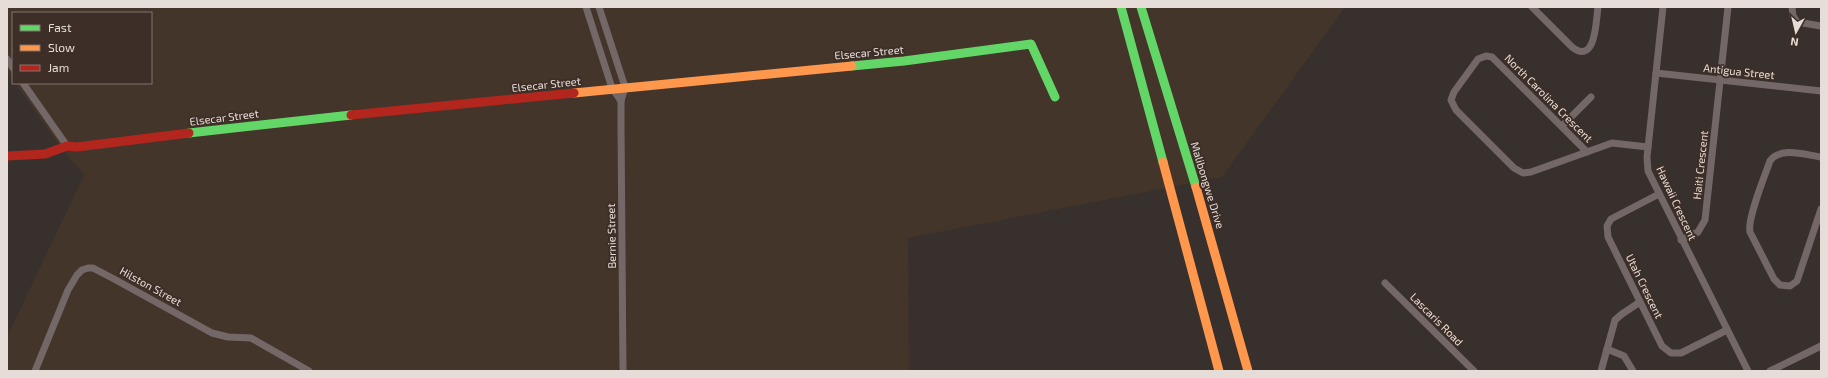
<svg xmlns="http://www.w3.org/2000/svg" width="1828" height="378" font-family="'Exo 2',sans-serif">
<rect width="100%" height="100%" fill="#38302c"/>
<!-- industrial -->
<path fill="#44352b" d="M7,7h1338l-123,170 -314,61 1,133h-902v-34l77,-162 -25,-30 -44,-62h136v-70h-138v67l-6,-9z"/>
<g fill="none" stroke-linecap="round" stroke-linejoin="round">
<!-- street -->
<g stroke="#736767" stroke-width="7">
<path d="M586,7l26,81 9,13"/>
<path d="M599,7l26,80 -4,14v24l2,246"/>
<path d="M1532,7l40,40c24,19 24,-27 26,-40"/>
<path d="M1663,7l-16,150 1,14 100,200"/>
<path d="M1792,7l1,9 4,6 24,4"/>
<path d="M7,59l6,9"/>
<path d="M1656,73l165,18"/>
<path d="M23,83l44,63"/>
<path d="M1562,126l29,-29"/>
<path d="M1587,152l-95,-95 -6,-1 -8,3 -24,33 -3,8 5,10 58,58 9,5 8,-1 81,-29 36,4"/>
<path d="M1821,157c-15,-2 -41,-11 -51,4 -5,14 -23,58 -20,71l24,47 6,6 10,1 7,-5 24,-72"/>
<path d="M1659,194l-48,25 -4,7 1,11 54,109 9,7h10l46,-23"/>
<path d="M1681,240l17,-8 7,-12 23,-213"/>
<path d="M1385,283l89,88"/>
<path d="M1607,349l17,7 9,15"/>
<path d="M35,371l33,-81 9,-15 5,-5 6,-2h5l21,11 98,54 16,4 23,1 58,33"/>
<path d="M1601,371l14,-51 7,-6 18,-12"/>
<path d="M1770,371l51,-25"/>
</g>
<!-- fast -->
<g stroke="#63d668" stroke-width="9">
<path d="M1121,7l42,155"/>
<path d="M1141,7l55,180"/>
<path d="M852,66l52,-5 127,-17 24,53"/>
<path d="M189,133l162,-18"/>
</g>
<!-- slow -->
<g stroke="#ff974d" stroke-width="9">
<path d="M574,93l278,-27"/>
<path d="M1163,162l56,209"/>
<path d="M1196,187l52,184"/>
</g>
<!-- jam -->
<g stroke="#b3261e" stroke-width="9">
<path d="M351,115l223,-22"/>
<path d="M7,156l38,-2 22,-8 10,1 112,-14"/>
</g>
</g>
<g text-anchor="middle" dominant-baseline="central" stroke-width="4" stroke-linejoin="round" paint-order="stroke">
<!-- street labels -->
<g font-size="11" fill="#e7ddd8" stroke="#3d2e27">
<text transform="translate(869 52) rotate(-5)">Elsecar Street</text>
<text transform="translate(1739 71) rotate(6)">Antigua Street</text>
<text transform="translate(546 84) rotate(-6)">Elsecar Street</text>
<text transform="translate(1549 98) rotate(45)">North Carolina Crescent</text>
<text transform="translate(224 117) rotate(-7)">Elsecar Street</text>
<text transform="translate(1700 165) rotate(-84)">Haiti Crescent</text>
<text transform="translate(1208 185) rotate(73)">Malibongwe Drive</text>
<text transform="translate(1677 203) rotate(65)">Hawaii Crescent</text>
<text transform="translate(611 236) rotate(-91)">Bernie Street</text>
<text transform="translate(151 286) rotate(29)">Hilston Street</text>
<text transform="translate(1645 286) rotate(64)">Utah Crescent</text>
<text transform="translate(1437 319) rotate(45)">Lascaris Road</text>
</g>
</g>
<!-- border -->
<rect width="1828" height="378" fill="none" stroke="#e7ddd8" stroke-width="16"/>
<!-- legend -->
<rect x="12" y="12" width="140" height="72" fill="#3d2e27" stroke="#81746e"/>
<rect x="20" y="25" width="20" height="6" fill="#63d668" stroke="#81746e"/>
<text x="48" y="32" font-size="12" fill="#e7ddd8">Fast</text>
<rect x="20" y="45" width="20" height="6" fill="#ff974d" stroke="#81746e"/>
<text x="48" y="52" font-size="12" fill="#e7ddd8">Slow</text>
<rect x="20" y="65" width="20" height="6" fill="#b3261e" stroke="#81746e"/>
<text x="48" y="72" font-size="12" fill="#e7ddd8">Jam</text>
<!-- north arrow -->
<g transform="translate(1796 32) rotate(188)" stroke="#3d2e27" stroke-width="3" paint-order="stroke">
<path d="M0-3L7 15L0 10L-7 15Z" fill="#e7ddd8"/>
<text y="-6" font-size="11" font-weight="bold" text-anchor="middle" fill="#e7ddd8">N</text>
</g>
</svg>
